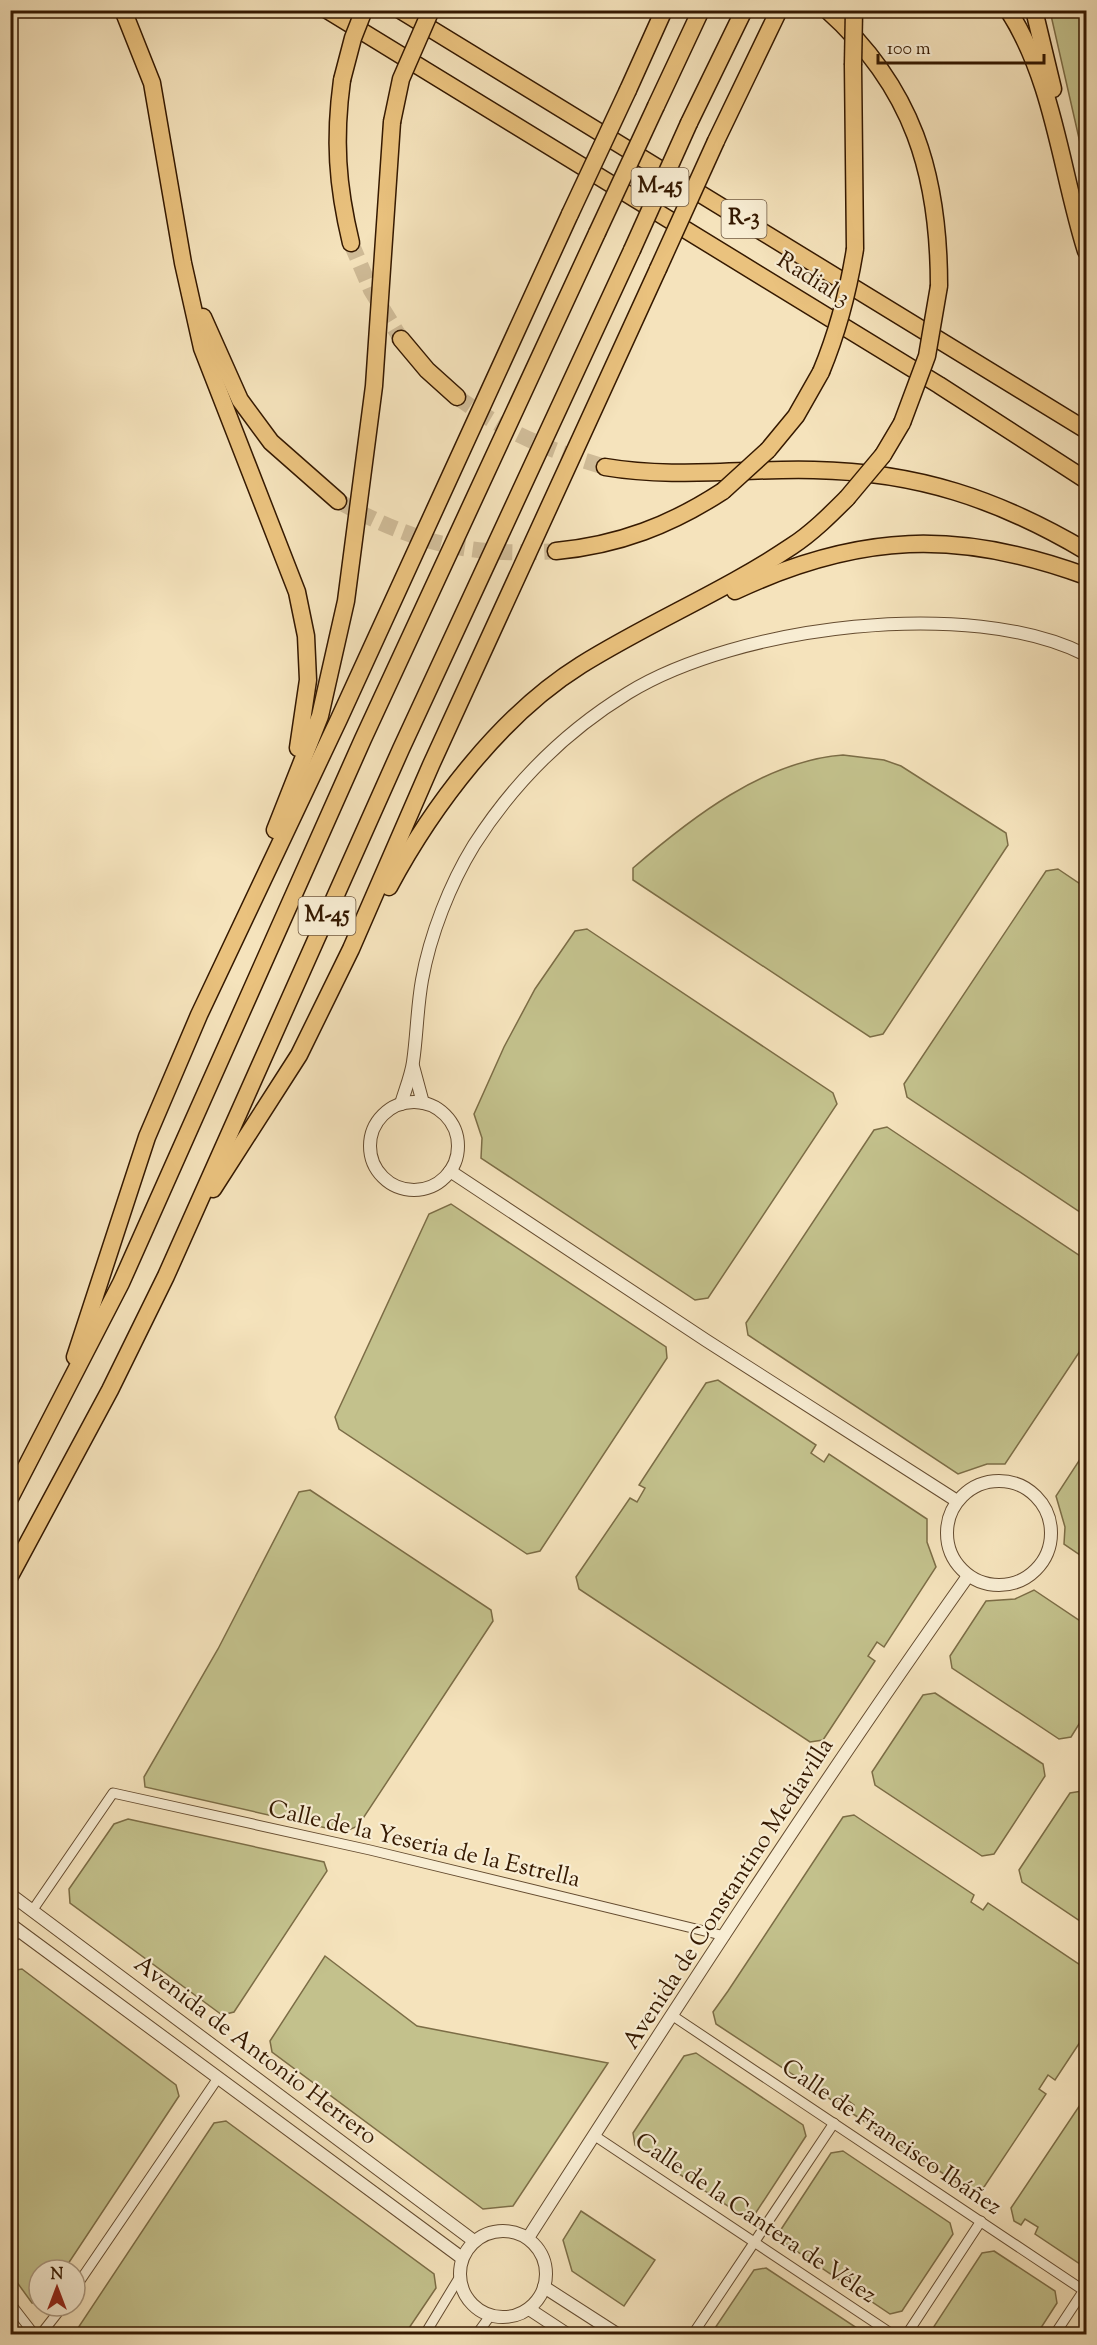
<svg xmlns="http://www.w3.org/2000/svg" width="1097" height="2345" font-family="'Sorts Mill Goudy',serif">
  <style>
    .green { fill: #c3c18c; stroke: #7c6d46; stroke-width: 1.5 }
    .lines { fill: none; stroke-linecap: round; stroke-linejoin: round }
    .motorway-tunnel { stroke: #cfbb97; stroke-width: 16; stroke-dasharray: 16 8; stroke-linecap: butt }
    .minor-casing { stroke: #654c30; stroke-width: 11 }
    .tertiary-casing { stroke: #654c30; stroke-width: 14 }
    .motorway-casing { stroke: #351901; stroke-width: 19 }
    .minor { stroke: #f8edd3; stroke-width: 9 }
    .tertiary { stroke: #f8edd3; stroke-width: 12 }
    .motorway { stroke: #eac27e; stroke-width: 16 }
    .motorway-bridge-casing { stroke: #351901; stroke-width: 19; stroke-linecap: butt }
    .motorway-bridge { stroke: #eac27e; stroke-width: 16 }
    .labels { text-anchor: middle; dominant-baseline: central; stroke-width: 4.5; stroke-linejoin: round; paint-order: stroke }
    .shield { fill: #f8edd3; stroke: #705940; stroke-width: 1.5 }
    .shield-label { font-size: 22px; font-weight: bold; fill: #351901 }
    .street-label { font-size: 24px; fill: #351901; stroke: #f8edd3 }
  </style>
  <rect width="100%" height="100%" fill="#f5e3bc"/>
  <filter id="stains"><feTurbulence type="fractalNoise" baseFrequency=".00333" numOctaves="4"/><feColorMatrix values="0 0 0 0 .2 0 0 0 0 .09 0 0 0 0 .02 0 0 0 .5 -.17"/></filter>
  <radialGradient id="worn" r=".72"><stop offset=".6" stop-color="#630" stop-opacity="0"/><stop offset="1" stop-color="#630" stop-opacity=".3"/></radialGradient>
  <!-- green -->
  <g class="green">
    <path d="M 1050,11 L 1086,11 L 1086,169 Z"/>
    <path d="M 843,755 L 884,760 L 901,766 L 1006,833 L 1008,845 L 883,1034 L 870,1037 L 633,880 L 633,868 C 691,818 764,761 843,755 Z"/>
    <path d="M 1058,869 L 1086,888 L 1086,1216 L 907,1097 L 904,1084 L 1046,871 Z"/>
    <path d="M 587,929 L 833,1093 L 837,1104 L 708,1298 L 695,1300 L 481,1158 L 482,1138 L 474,1114 L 504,1047 L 535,989 L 575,931 Z"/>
    <path d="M 887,1127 L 1086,1260 L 1086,1342 L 1005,1464 L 987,1464 L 958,1474 L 748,1335 L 746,1323 L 874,1130 Z"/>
    <path d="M 451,1204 L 666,1347 L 667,1358 L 540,1551 L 527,1554 L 339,1429 L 335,1417 L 429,1214 Z"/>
    <path d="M 718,1380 L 816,1445 L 811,1453 L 824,1462 L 829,1454 L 927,1519 L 927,1542 L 936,1567 L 884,1647 L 877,1642 L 868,1656 L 875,1661 L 823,1740 L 810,1742 L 579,1589 L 576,1577 L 630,1498 L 637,1502 L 645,1488 L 639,1485 L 706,1383 Z"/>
    <path d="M 1086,1450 L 1086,1559 L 1064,1544 L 1065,1527 L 1056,1496 Z"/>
    <path d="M 310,1490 L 491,1610 L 493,1621 L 358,1826 L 344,1832 L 145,1787 L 144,1777 L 218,1649 L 299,1492 Z"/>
    <path d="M 1034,1590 L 1086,1625 L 1086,1713 L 1071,1737 L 1059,1739 L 952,1668 L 950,1656 L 986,1601 L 1015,1599 Z"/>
    <path d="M 935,1693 L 1043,1764 L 1045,1776 L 994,1854 L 982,1856 L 875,1785 L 872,1772 L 923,1695 Z"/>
    <path d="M 1082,1791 L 1086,1794 L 1086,1925 L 1022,1882 L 1019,1870 L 1070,1793 Z"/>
    <path d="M 854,1815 L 974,1895 L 971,1902 L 983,1910 L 988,1903 L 1086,1969 L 1086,2033 L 1055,2080 L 1048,2075 L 1039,2089 L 1046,2094 L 982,2190 L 971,2192 L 850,2112 L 854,2105 L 842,2096 L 836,2103 L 716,2024 L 713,2012 L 728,1991 L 843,1817 Z"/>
    <path d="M 128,1819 L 324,1862 L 327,1871 L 234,2012 L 222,2015 L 70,1903 L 69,1889 L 114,1824 Z"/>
    <path d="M 325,1956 L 417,2026 L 608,2063 L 513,2206 L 483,2209 L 272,2052 L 270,2041 Z"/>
    <path d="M 22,1969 L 176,2085 L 179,2096 L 64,2270 L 39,2270 L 39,2303 L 32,2303 L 11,2274 L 10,1971 Z"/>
    <path d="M 696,2053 L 803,2125 L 806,2136 L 755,2214 L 743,2216 L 635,2145 L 633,2133 L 684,2056 Z"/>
    <path d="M 1086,2096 L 1086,2268 L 1035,2234 L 1038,2227 L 1025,2219 L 1021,2225 L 1014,2221 L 1011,2208 Z"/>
    <path d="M 226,2121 L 434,2274 L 436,2288 L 405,2334 L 74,2334 L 214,2123 Z"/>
    <path d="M 843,2151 L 950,2223 L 953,2234 L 902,2311 L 890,2314 L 783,2242 L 780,2231 L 831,2153 Z"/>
    <path d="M 581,2211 L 655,2260 L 624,2306 L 572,2271 L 563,2240 Z"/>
    <path d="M 994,2251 L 1055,2291 L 1057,2303 L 1037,2334 L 932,2334 L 931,2331 L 982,2253 Z"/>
    <path d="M 766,2268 L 866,2334 L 711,2334 L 754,2270 Z"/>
  </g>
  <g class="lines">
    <!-- motorway-tunnel -->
    <g class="motorway-tunnel">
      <path d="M 351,243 L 371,290 L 401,339"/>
      <path d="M 457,397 C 507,433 546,449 605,467"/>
      <path d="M 338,501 C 414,543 469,557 556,551"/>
    </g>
    <!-- minor casing -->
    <g class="minor-casing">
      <g id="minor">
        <path d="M 32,1911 L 113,1793 L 370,1850 L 725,1936"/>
        <path d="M 10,1942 L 19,1930"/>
        <path d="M 673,2016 L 1086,2292"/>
        <path d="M 595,2136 L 892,2334"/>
        <path d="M 75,2288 L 218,2078"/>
        <path d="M 10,2303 L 34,2334"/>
        <path d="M 41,2334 L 63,2306"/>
        <path d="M 425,2334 L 459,2278"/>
        <path d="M 477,2334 L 490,2316"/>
        <path d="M 693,2334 L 834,2123"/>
        <path d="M 907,2334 L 981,2221"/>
        <path d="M 1055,2334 L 1084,2290"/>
      </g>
    </g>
    <!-- tertiary casing -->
    <g class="tertiary-casing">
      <g id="tertiary">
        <path d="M 413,1066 L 423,1103"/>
        <circle cx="414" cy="1146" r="44"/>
        <path d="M 401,1104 C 405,1090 411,1076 413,1062 C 417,1035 417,1008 422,980 C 430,935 450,884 474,845 C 513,784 566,731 628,693 C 737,626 970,596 1086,655"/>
        <path d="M 450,1171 L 707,1341 L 957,1501"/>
        <circle cx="999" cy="1533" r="52"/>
        <path d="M 10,1894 L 474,2241"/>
        <path d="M 10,1924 L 462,2258"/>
        <circle cx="503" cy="2274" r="43"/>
        <path d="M 528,2238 C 671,2015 815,1792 968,1576"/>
        <path d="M 544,2287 L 617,2334"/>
        <path d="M 529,2309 L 567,2334"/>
      </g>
    </g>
    <!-- motorway casing -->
    <g class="motorway-casing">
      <g id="motorway">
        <path d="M 123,10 L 152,83 L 183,263 L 202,348 L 297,592 L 306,636 L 308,680 L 298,748"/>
        <path d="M 327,10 L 939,385 L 1086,480"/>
        <path d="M 400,10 L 1086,430"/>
        <path d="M 827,10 C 913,87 939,174 939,286"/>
        <path d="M 1008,10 C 1054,81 1061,172 1086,251"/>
        <path d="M 1034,10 L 1053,89"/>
        <path d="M 853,65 L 855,249"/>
        <path d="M 342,80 C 334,139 337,185 351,243"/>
        <path d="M 628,90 L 664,10"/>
        <path d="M 656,106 L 701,10"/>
        <path d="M 689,123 L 744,10"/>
        <path d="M 716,141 L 779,10"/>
        <path d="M 203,317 L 240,400 L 271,442 L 338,501"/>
        <path d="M 401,339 L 427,370 L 457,397"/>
        <path d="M 768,450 L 796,416 L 821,372"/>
        <path d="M 883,455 L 902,423"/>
        <path d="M 605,467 C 675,479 744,468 814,470 C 917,472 998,499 1086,551"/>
        <path d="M 556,551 C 619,545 671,525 723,491"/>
        <path d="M 735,591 C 859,533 958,529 1086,576"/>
        <path d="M 275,830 L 320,716 L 346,601 L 374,386 L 392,122"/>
        <path d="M 389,887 C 433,805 501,715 581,665 C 650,622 725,591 792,546 C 812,533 830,515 847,498"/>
        <path d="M 213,1189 L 299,1055 L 351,949 L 431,765 L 658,269"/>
        <path d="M 75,1357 L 147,1137 L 199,1015 L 339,719 L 570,214"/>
        <path d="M 10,1498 L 121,1283 L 363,739 L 597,233"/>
        <path d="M 10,1576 L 110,1390 L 166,1276 L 401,749 L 632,250"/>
      </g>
    </g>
    <!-- minor -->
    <use href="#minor" class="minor"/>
    <!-- tertiary -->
    <use href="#tertiary" class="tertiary"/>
    <!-- motorway -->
    <use href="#motorway" class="motorway"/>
    <!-- motorway-bridge casing -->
    <g class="motorway-bridge-casing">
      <g id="motorway-bridge">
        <path d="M 853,65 L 854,10"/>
        <path d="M 342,80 L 353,38 L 364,10"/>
        <path d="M 392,122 L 401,79 L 431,10"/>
        <path d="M 570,214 L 628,90"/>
        <path d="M 597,233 L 656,106"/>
        <path d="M 632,250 L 689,123"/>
        <path d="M 658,269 L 716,141"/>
        <path d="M 821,372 C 838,331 848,293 855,249"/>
        <path d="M 902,423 L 927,356 L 939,286"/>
        <path d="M 723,491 L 768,450"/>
        <path d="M 847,498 L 883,455"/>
      </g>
    </g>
    <!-- motorway-bridge -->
    <use href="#motorway-bridge" class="motorway-bridge"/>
  </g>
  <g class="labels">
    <!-- shield labels -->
    <g class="shield">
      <rect x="631.5" y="168" width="57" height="38" rx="4.5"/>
      <rect x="721.5" y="200" width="45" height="38" rx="4.5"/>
      <rect x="298.5" y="897" width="57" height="38" rx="4.5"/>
    </g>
    <g class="shield-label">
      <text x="660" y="187">M-45</text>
      <text x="744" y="219">R-3</text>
      <text x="327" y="916">M-45</text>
    </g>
    <!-- street labels -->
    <g class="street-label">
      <text transform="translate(813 280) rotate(32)">Radial 3</text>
      <text transform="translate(424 1845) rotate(13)">Calle de la Yeseria de la Estrella</text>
      <text transform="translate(729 1894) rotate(-57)">Avenida de Constantino Mediavilla</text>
      <text transform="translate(255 2051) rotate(37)">Avenida de Antonio Herrero</text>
      <text transform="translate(891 2138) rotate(34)">Calle de Francisco Ibáñez</text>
      <text transform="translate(755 2219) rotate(34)">Calle de la Cantera de Vélez</text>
    </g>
  </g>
  <!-- margin -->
  <rect width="1097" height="2345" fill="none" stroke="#f5e3bc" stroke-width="36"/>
  <rect x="12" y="12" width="1073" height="2321" fill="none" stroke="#351901" stroke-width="3"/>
  <rect x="18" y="18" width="1061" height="2309" fill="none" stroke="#351901" stroke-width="1.5"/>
  <!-- north arrow -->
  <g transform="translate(57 2288)"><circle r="28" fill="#f8edd3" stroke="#aa987f" stroke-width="1.5"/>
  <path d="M0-4.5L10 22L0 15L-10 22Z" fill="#8f2418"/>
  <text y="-9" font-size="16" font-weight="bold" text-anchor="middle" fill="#351901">N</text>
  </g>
  <!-- scale -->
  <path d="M878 54v9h166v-9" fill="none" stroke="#351901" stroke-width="3"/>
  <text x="887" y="54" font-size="18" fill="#351901" stroke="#f8edd3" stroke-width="4.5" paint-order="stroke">100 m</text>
  <rect width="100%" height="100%" filter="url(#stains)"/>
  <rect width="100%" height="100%" fill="url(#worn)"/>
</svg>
